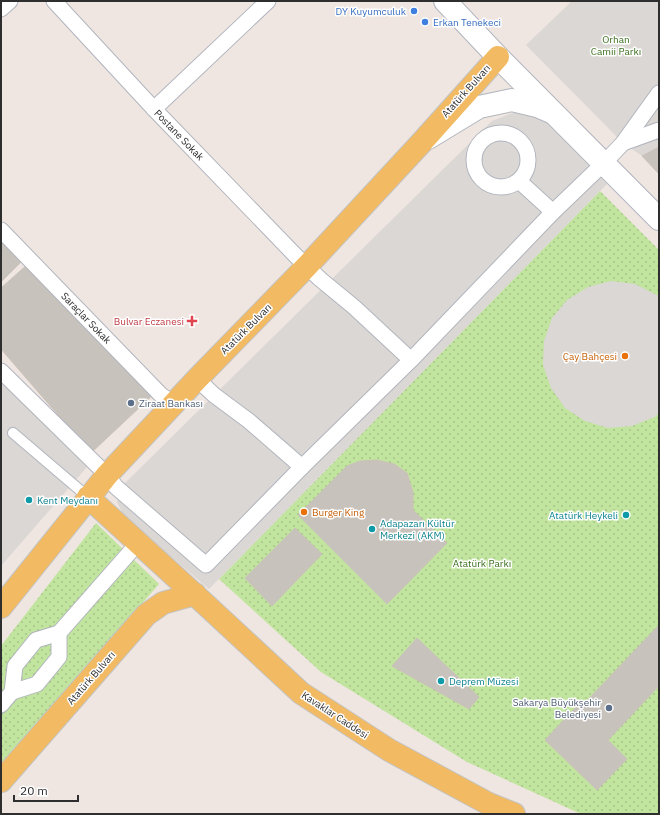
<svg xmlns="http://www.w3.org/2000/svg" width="660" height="815" font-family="'IBM Plex Sans',sans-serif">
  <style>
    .grass { fill: url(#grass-dots) }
    .plaza { fill: #dbd7d4 }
    .building { fill: #c8c2bc; stroke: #cbc2ba }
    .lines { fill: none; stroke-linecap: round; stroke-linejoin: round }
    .service-casing { stroke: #b1b5be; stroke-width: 12 }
    .pedestrian-casing { stroke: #b1b5be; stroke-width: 17 }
    .secondary-casing { stroke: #b1b5be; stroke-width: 24 }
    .primary-casing { stroke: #c4c4c4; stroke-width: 24 }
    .service { stroke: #fff; stroke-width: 10 }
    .pedestrian { stroke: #fff; stroke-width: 15 }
    .secondary { stroke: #fff; stroke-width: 22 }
    .primary { stroke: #f1ba63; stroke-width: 22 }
    .shop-dot { fill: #3f7fe0; stroke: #fff; stroke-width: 1.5 }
    .health-dot { fill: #e0444e; stroke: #fff; stroke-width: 1.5 }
    .food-dot { fill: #e8710a; stroke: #fff; stroke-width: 1.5 }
    .service-dot { fill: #5c6f8a; stroke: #fff; stroke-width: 1.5 }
    .culture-dot { fill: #0f9aa8; stroke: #fff; stroke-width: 1.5 }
    .labels { text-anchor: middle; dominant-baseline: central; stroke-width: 3; stroke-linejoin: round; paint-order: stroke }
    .shop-label { font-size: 10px; fill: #366cbe; stroke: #fff; text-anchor: end }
    .park-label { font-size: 10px; fill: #396d1b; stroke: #fff }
    .street-label { font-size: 10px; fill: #2e2e2e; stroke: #fff }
    .health-label { font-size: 10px; fill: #be3a42; stroke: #fff; text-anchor: end }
    .food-label { font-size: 10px; fill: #c56008; stroke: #fff; text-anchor: end }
    .service-label { font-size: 10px; fill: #4e5e75; stroke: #fff; text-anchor: start }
    .culture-label { font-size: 10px; fill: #0d838f; stroke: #fff; text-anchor: start }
  </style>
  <defs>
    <pattern id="grass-dots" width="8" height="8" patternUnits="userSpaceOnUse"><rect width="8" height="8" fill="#c1e49e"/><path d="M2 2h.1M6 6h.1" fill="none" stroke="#a6c488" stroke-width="1.8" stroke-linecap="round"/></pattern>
  </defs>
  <rect width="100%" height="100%" fill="#efe6e1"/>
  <!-- grass -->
  <g class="grass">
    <path d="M 600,191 L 659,250 L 659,814 L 581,814 L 467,762 L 321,672 L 219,579 Z"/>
    <path d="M 96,523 L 159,584 L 1,766 L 1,646 Z"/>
  </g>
  <!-- plaza -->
  <g class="plaza">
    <path d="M 572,1 L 659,1 L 659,147 L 642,156 L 623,143 L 526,45 Z"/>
    <path d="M 518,111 L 543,118 L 607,184 L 209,589 L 125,518 L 117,502 L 121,487 L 492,121 Z"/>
    <path d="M 611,281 L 635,284 L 659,296 L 659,413 L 655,417 L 632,426 L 608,428 L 585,421 L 565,408 L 551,388 L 543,365 L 544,341 L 552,318 L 567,300 L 588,287 Z"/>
    <path d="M 1,382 L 87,467 L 1,566 Z"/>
  </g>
  <!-- building -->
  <g class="building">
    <path d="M 659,147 L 659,174 L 642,156 Z"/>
    <path d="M 1,237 L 24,259 L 1,282 Z"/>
    <path d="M 28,264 L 157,391 L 91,453 L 1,349 L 1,288 Z"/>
    <path d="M 377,460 L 394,464 L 407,473 L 413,492 L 413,510 L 447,543 L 387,604 L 298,515 L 347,466 L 360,461 Z"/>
    <path d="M 295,528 L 322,554 L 272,606 L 245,578 Z"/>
    <path d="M 659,625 L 659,686 L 608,740 L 627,759 L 597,790 L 545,740 L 576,707 L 579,709 Z"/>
    <path d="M 417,638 L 479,697 L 469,709 L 392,666 Z"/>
  </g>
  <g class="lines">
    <!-- service casing -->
    <g class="service-casing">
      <path id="service" d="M 13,433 L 88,497"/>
    </g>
    <!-- pedestrian casing -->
    <g class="pedestrian-casing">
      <g id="pedestrian">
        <path d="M 54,1 L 154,109 L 295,255 L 320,279 L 354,307 L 411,360"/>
        <path d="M 1,9 L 10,1"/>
        <path d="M 154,109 L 268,1"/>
        <circle cx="501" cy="160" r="27"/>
        <path d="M 623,143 L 659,130"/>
        <path d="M 519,181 L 553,212"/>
        <path d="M 1,230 L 161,395 L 173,403"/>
        <path d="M 1,371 L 107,475 L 116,487 L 206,565 L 302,467 L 411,360 L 553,212 L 604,163 L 623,143 L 659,93"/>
        <path d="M 197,379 L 214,395 L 249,421 L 302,467"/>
        <path d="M 12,692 L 37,684 L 59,657 L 59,633"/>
        <path d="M 1,705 L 12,692 L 15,666 L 36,640 L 59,633 L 138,543"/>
      </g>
    </g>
    <!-- secondary casing -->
    <g class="secondary-casing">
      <g id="secondary">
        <path d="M 445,1 L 498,57 L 659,219"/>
        <path d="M 428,138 L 479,107 L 512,100 L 537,106 L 551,112"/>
      </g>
    </g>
    <!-- primary casing -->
    <g class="primary-casing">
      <g id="primary">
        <path d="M 88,497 L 204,603 L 301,693 L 389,750 L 489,804 L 514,814"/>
        <path d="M 1,607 L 107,475 L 197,379 L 307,266 L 422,142 L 498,57"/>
        <path d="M 1,781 L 146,615 L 163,603 L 195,594"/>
      </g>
    </g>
    <!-- service -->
    <use href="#service" class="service"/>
    <!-- pedestrian -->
    <use href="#pedestrian" class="pedestrian"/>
    <!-- secondary -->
    <use href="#secondary" class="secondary"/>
    <!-- primary -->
    <use href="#primary" class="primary"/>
  </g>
  <!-- markers -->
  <g class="shop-dot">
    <circle cx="414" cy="11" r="4"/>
    <circle cx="425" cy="22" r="4"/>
  </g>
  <path class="health-dot" d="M190 315h4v4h4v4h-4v4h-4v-4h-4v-4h4z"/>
  <g class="food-dot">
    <circle cx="625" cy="356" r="4"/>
    <circle cx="304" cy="512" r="4"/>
  </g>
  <g class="service-dot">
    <circle cx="131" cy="403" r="4"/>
    <circle cx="609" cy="708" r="4"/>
  </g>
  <g class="culture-dot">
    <circle cx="29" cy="500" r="4"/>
    <circle cx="626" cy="515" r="4"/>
    <circle cx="372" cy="529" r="4"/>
    <circle cx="441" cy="681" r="4"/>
  </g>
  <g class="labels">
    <!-- shop labels -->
    <g class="shop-label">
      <text x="406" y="11">DY Kuyumculuk</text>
      <text x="433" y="22" text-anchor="start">Erkan Tenekeci</text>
    </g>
    <!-- park labels -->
    <g class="park-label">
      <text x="616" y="39">Orhan<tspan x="616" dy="12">Camii Parkı</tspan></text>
      <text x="482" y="563">Atatürk Parkı</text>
    </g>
    <!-- street labels -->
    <g class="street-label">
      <text transform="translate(466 91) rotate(-48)">Atatürk Bulvarı</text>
      <text transform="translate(179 135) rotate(46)">Postane Sokak</text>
      <text transform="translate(86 318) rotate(46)">Saraçlar Sokak</text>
      <text transform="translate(246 329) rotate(-45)">Atatürk Bulvarı</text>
      <text transform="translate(91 678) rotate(-49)">Atatürk Bulvarı</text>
      <text transform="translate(335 715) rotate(33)">Kavaklar Caddesi</text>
    </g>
    <!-- health labels -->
    <g class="health-label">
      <text x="184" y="321">Bulvar Eczanesi</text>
    </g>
    <!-- food labels -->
    <g class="food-label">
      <text x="617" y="356">Çay Bahçesi</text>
      <text x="312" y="512" text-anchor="start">Burger King</text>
    </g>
    <!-- service labels -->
    <g class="service-label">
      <text x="139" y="403">Ziraat Bankası</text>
      <text x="601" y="702" text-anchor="end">Sakarya Büyükşehir<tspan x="601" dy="12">Belediyesi</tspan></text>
    </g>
    <!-- culture labels -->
    <g class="culture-label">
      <text x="37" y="500">Kent Meydanı</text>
      <text x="618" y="515" text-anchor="end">Atatürk Heykeli</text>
      <text x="380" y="523">Adapazarı Kültür<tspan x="380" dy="12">Merkezi (AKM)</tspan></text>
      <text x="449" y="681">Deprem Müzesi</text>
    </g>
  </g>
  <!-- border -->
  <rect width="660" height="815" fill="none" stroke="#2e2e2e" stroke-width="4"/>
  <!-- scale -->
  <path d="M14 795v6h64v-6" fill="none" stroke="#2e2e2e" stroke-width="2"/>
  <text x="20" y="795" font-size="12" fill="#2e2e2e" stroke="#ffffff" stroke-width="3" paint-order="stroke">20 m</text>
</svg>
